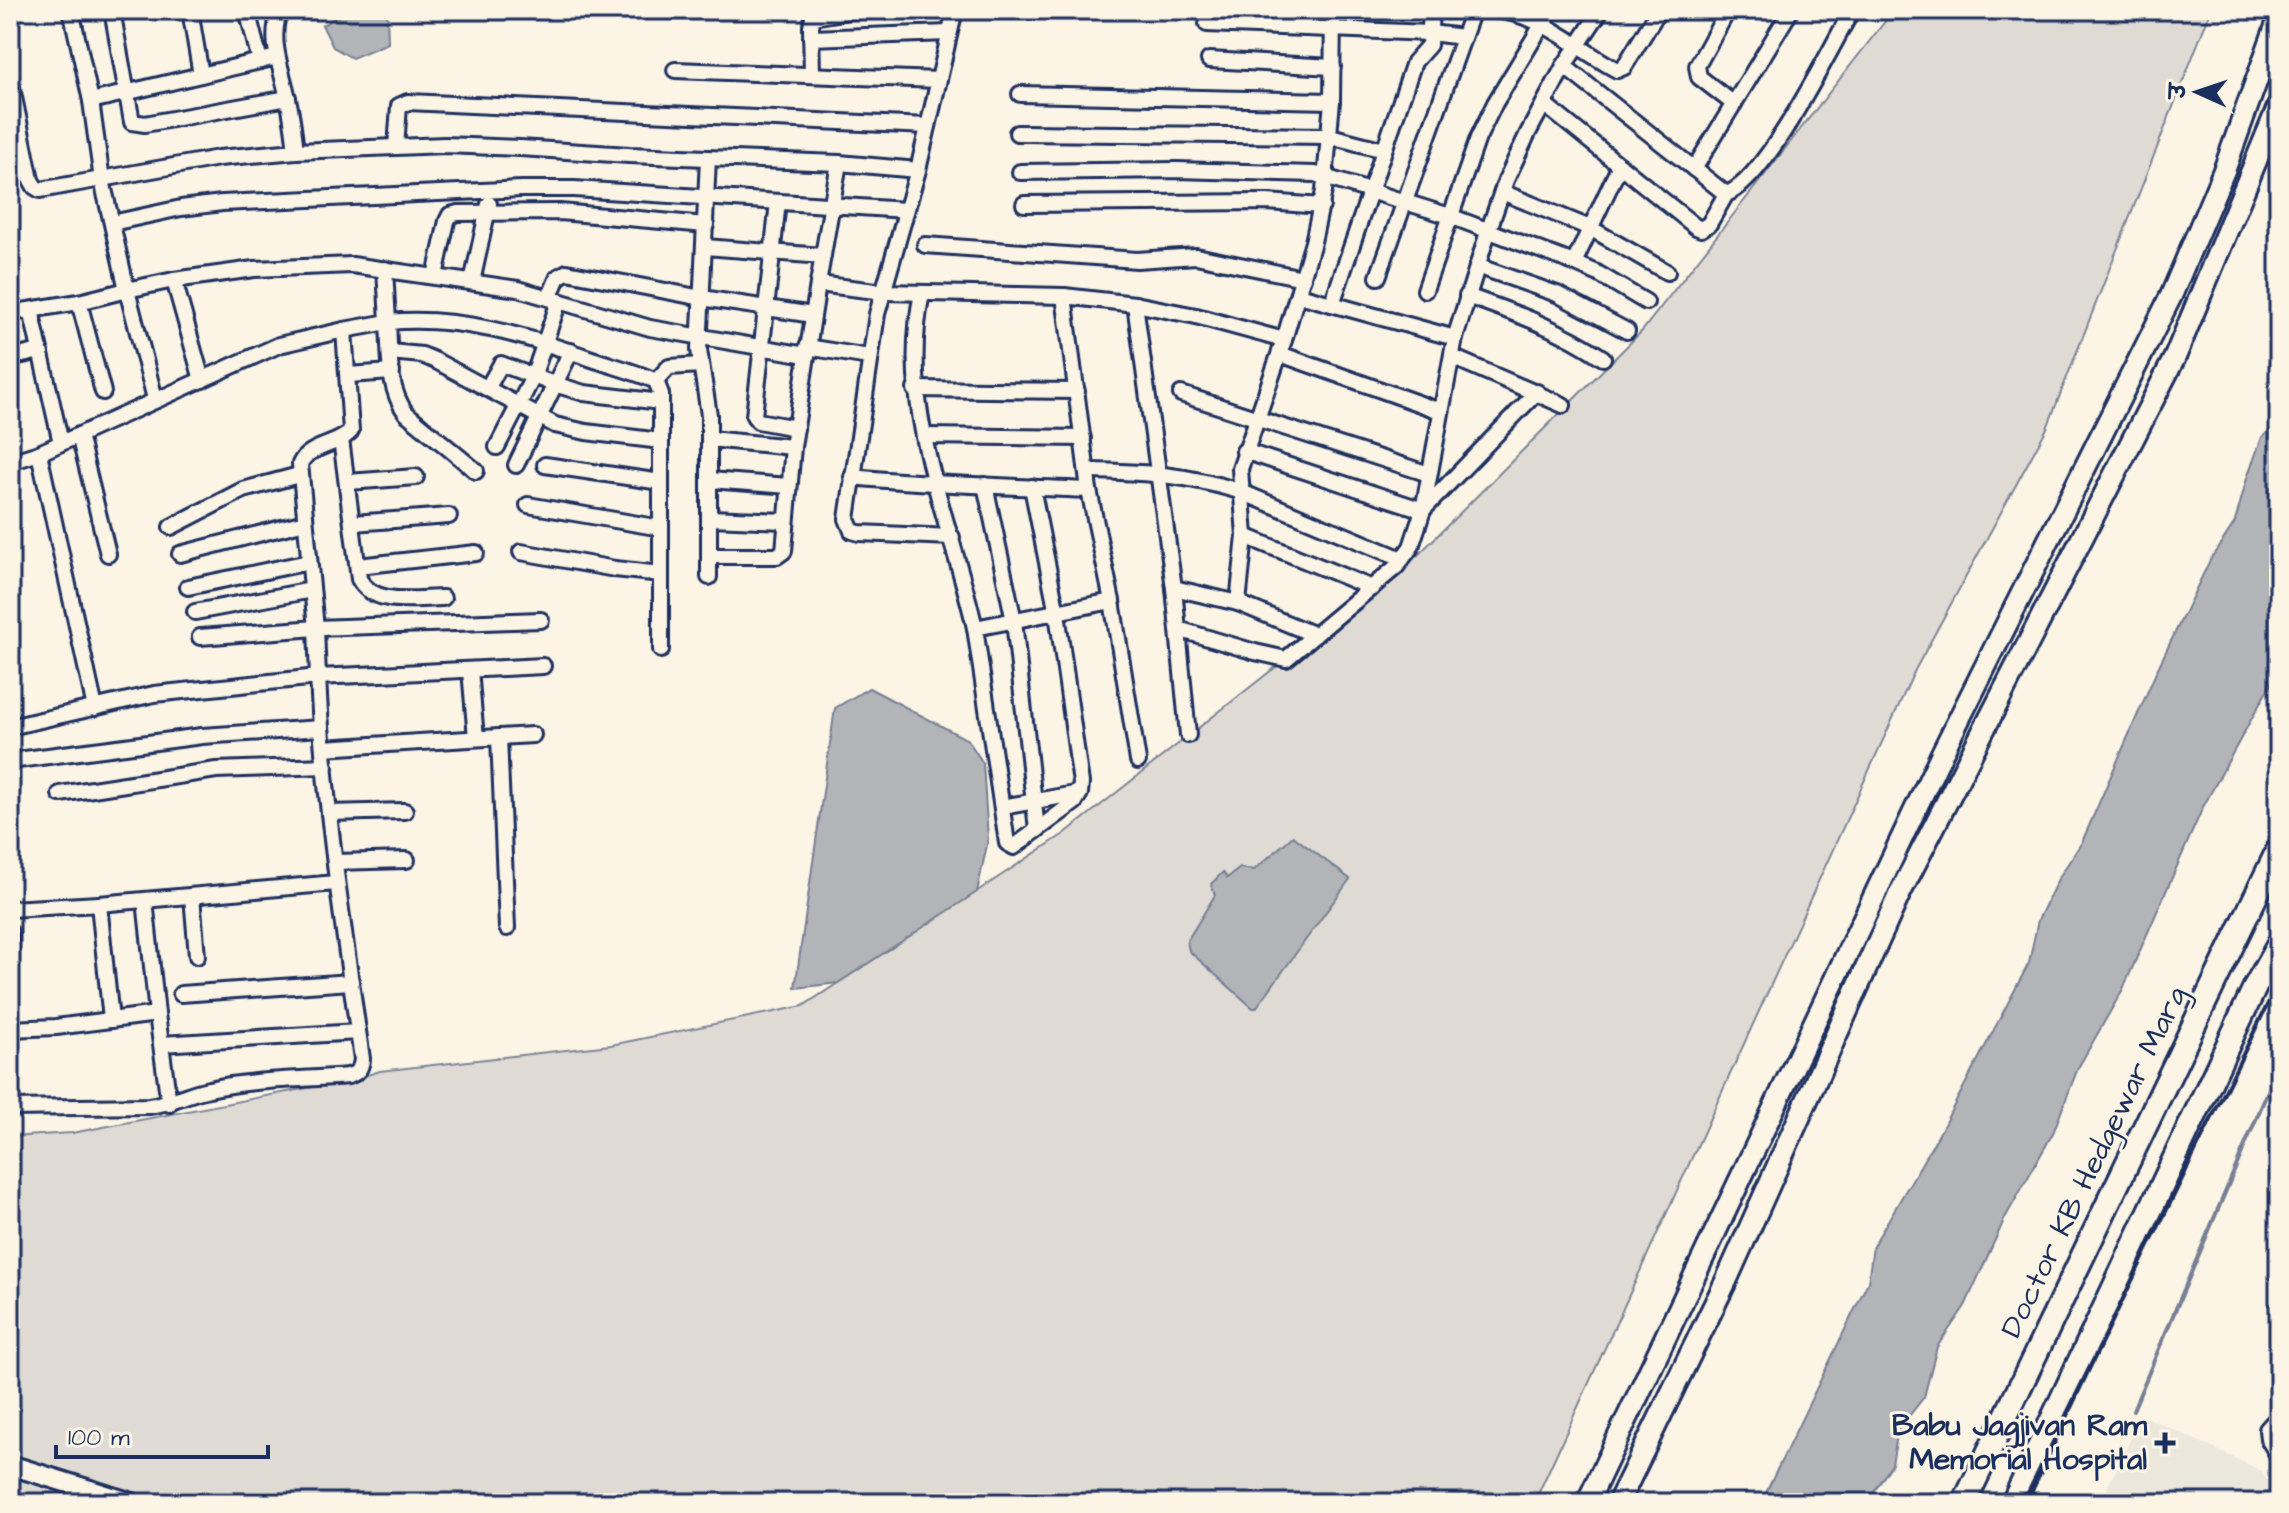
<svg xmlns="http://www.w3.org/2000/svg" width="2289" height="1513" font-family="'Architects Daughter','Playpen Sans Deva',sans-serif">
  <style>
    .built { fill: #ece7dc }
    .green { fill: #dfdbd4; stroke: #7d8599; stroke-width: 2 }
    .water { fill: #b2b4b8; stroke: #767f94; stroke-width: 2 }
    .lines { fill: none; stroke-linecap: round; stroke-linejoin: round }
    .stream { stroke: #767f94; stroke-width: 4 }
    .minor-casing { stroke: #1b2f5e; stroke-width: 20 }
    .tertiary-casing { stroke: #1b2f5e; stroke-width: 24 }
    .secondary-casing { stroke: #1b2f5e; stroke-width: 26 }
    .trunk-casing { stroke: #1b2f5e; stroke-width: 28 }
    .minor { stroke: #fcf5e5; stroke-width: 14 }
    .tertiary { stroke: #fcf5e5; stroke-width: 18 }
    .secondary { stroke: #fcf5e5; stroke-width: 20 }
    .trunk { stroke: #fcf5e5; stroke-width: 22 }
    .rail { stroke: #1b2f5e; stroke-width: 4 }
    .poi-dot { fill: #1b2f5e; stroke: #fcf5e5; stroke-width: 3 }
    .labels { text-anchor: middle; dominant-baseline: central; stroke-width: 6; stroke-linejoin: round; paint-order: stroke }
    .street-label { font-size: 30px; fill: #1b2f5e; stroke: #fcf5e5 }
    .poi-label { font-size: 30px; font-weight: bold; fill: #1b2f5e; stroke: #fcf5e5; text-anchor: end }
  </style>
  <rect width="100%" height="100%" fill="#fcf5e5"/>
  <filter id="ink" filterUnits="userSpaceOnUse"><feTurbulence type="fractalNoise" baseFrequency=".0125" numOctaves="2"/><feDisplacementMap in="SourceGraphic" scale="16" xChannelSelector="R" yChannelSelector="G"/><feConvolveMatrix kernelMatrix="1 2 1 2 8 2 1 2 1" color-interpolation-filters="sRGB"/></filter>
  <g filter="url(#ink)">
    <!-- built -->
    <path class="built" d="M 2142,1415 L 2262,1471 L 2279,1503 L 2100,1503 Z"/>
    <!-- green -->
    <path class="green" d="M 1894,10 L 2211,10 L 2047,428 L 1915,670 L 1534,1503 L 10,1503 L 10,1137 L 72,1133 L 355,1079 L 380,1071 L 611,1045 L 803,1006 L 1064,834 L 1419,554 L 1642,331 Z"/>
    <!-- water -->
    <g class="water">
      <path d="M 351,10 L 387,10 L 388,43 L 352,58 L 333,47 L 322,25 Z"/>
      <path d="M 2279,423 L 2279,669 L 2203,807 L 2123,989 L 2078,1068 L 2053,1133 L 2005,1218 L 1965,1306 L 1937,1347 L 1924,1397 L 1898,1430 L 1892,1464 L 1867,1503 L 1761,1503 L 1868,1282 L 1873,1246 L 1939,1134 L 2029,963 L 2038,920 L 2058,879 L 2082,842 L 2158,668 L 2210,560 L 2235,522 L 2247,478 L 2262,437 Z"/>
      <path d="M 869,688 L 968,740 L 983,763 L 988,840 L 977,892 L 838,983 L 795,988 L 835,708 Z"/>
      <path d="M 1293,836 L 1350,879 L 1256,1008 L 1253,1008 L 1189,951 L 1187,941 L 1215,895 L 1211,884 L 1223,872 L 1227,878 L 1240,868 L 1254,870 Z"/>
    </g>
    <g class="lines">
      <!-- stream -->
      <path class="stream" d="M 2133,1410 L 2279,1065"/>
      <!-- minor casing -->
      <g class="minor-casing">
        <g id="minor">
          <path d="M 112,10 L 132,122 L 145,124 L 288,98"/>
          <path d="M 190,10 L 201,75"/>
          <path d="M 247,10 L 260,61"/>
          <path d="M 1494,10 C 1542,14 1576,48 1617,70 L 1624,67 L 1659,10"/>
          <path d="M 1728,10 L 1697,66 L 1699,77 L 1734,104"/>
          <path d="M 1207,24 L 1430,33 L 1463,37"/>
          <path d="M 811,38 L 949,33"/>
          <path d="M 1209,60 L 1333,67"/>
          <path d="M 1564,66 L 1726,194 C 1764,183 1830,50 1851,12 L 1845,10"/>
          <path d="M 675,70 L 938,80"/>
          <path d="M 812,75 L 811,26 L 813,17 L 855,10"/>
          <path d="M 10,78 L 31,180 L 35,187 L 40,190 L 219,158 L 296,151 C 294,133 292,116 288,99 C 282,68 268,42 280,10"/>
          <path d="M 1020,94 L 1332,101"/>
          <path d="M 91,101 L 277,57"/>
          <path d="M 1544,104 L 1696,227 L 1701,229 L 1709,224 L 1726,194"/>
          <path d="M 1017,133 L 1330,136 L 1384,150"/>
          <path d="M 396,147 L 399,106 L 408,102 L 928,126"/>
          <path d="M 296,151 L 445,145 L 520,148 L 629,155 L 839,163 L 918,170"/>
          <path d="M 708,158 L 699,350 L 709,415 L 709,577"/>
          <path d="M 1694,169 L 1791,10"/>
          <path d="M 1020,172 L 1177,170 L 1315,174 L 1450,216 L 1574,263 L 1597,273 L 1646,302"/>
          <path d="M 1502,192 L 1590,228 L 1667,272"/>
          <path d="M 778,202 L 754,416 L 758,421 L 796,428"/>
          <path d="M 1024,204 L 1267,202 L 1322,206"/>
          <path d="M 112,223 L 181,208 L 222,203 L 522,189 L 574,189 L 906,210"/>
          <path d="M 925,245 L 1137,260 L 1196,256 L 1303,278"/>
          <path d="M 705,247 L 823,256"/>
          <path d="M 1574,263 L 1620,165"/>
          <path d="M 1477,266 L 1557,294 L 1627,331"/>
          <path d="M 435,276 L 447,221 L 450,215 L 458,213 L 560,212 L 706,225"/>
          <path d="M 1378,277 L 1473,10"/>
          <path d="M 174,280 L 202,380"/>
          <path d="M 472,282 L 489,204"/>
          <path d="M 818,284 L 839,163"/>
          <path d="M 1425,290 L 1478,138 L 1495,103 L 1551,10"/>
          <path d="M 922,293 C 897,411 950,516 975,628 L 1112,601 L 1089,490 L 1064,296"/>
          <path d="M 1299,295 L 1455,338"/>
          <path d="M 1467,296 C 1515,313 1561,329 1603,358"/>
          <path d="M 549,298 L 558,277 L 567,272 L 702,298 L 813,315"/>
          <path d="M 79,302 L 103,392"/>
          <path d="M 1135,304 L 1174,588 L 1188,735"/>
          <path d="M 1332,304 L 1414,62 L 1429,45 L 1431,10"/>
          <path d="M 31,310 L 61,443"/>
          <path d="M 10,313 L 79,302 L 127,290 L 102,180 L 91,101 L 71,10"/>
          <path d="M 807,347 L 869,357"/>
          <path d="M 390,352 L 422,355 L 436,361 L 555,425 L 586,432 L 661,441"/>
          <path d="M 1280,354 L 1440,411"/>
          <path d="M 1452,357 L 1563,405"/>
          <path d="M 10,358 L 40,351"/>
          <path d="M 348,375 L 392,372"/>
          <path d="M 656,381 L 669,367 L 701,365"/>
          <path d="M 488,387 L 501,364 L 554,384 L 584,393 L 661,402"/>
          <path d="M 915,389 L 1077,391"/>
          <path d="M 1181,394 L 1429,474"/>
          <path d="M 155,399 L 127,290 L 174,280 L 254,269 L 352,265 L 518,289 L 650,328 L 806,355"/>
          <path d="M 79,435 L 108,554"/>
          <path d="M 924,436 L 1083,438"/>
          <path d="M 341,439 L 359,579 C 374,607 415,598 443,598"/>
          <path d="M 709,439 L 793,447"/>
          <path d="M 497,447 L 533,377 L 559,301"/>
          <path d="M 1244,451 L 1423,510 L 1537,392"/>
          <path d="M 39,453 L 95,708"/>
          <path d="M 10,462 L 39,453 L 279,345 L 344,330"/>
          <path d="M 516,465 L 571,351"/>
          <path d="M 545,465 L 661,482"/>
          <path d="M 476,471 L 406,413 C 387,388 390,351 388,322 C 458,315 526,336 592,359 C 613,366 636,372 656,381 L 661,394 L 661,650"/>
          <path d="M 1087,471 C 1144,472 1183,474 1239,491 L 1402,559"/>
          <path d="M 852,477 C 931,485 1010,486 1089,490"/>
          <path d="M 709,480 L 789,486"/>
          <path d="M 348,482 L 416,477"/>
          <path d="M 985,485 L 1014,621 L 1037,830"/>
          <path d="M 528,505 L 661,528"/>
          <path d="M 710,518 L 786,521"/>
          <path d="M 353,523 L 449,516"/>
          <path d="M 171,527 L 243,490 L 299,475"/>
          <path d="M 1245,536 L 1372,588"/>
          <path d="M 952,537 L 859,533 L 852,531 L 847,519 L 877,314 L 918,170 L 955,10"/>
          <path d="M 521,552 L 615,569 L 661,574"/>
          <path d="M 180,554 L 305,522"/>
          <path d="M 710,556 L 777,556 L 784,551 L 793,447 L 818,284 L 884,292 L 1064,296 L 1135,304 L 1196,316 L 1284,340 L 1313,242 L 1324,191 L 1332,101 L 1333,10"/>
          <path d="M 358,566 L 476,553"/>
          <path d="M 188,587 L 309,562"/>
          <path d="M 1174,588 L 1238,603 L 1245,536 L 1240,469 L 1284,340"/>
          <path d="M 1112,601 L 1138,761"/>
          <path d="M 1238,603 L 1315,635"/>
          <path d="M 195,612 L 312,590"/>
          <path d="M 975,628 L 1007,843 L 1014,847 L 1075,802 L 1080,793 L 1081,783 L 1057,613 L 1032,487"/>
          <path d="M 1178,629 L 1255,652 L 1286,659 L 1396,567 L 1411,547 L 1423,510 L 1455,338 L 1488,232 L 1506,180 L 1528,133 L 1564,66 L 1601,10"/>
          <path d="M 200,637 L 316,628 L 541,620"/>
          <path d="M 470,670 L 476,738"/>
          <path d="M 10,727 L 154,694 L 318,677 L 316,628 L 300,464 C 308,445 338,446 351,431 L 344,330 L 388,322 L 385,269"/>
          <path d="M 499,737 L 507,928"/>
          <path d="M 323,748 L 533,735"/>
          <path d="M 10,761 L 202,736 L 321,728"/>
          <path d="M 60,794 L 216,770 L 325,766"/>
          <path d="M 1002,807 L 1080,793"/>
          <path d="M 329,813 L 405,811"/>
          <path d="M 335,862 L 407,860"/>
          <path d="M 192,896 L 197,956"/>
          <path d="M 145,900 L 157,1014 L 169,1104"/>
          <path d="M 99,904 L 111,1020"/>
          <path d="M 10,909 L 99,904 L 336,883"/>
          <path d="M 10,932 L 10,953"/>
          <path d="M 181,994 L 351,982"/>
          <path d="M 10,1029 L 56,1027 L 157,1014"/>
          <path d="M 161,1044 L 358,1032"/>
          <path d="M 10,1108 L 149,1106 C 171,1103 188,1093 209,1089 C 254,1079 303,1080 348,1076 C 358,1073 361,1069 362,1059 C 344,932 324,805 318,677 L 543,666"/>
        </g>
      </g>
      <!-- tertiary casing -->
      <g class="tertiary-casing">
        <g id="tertiary">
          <path d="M 2279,1419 L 2269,1430 L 2270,1438 L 2279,1453"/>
          <path d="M 10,1465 L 132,1503"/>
        </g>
      </g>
      <!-- secondary casing -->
      <g class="secondary-casing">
        <g id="secondary">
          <path d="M 1587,1503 L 1942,753 L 2171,296 L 2225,168 L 2279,18"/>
          <path d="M 1618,1503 L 1726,1281 L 1899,895 L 2175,357 L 2279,105"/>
        </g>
      </g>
      <!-- trunk casing -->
      <g class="trunk-casing">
        <g id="trunk">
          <path d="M 1964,1503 L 2279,848"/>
          <path d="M 2013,1503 L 2256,985 L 2279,944"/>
        </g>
      </g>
      <!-- minor -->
      <use href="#minor" class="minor"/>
      <!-- tertiary -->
      <use href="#tertiary" class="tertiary"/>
      <!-- secondary -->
      <use href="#secondary" class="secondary"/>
      <!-- trunk -->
      <use href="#trunk" class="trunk"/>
      <!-- rail -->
      <path class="rail" d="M 2023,1503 L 2279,981"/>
    </g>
  </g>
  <!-- markers -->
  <path class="poi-dot" d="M2161 1431h8v8h8v8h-8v8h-8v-8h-8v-8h8z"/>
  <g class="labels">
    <!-- street labels -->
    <g class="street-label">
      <text transform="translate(2094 1162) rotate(-64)">Doctor KB Hedgewar Marg</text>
    </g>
    <!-- poi labels -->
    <g class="poi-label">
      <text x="2147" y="1426">Babu Jagjivan Ram<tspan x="2147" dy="34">Memorial Hospital</tspan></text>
    </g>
  </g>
  <!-- margin -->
  <rect width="2289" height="1513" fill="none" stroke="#fcf5e5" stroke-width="40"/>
  <rect x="20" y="20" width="2249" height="1473" fill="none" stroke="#1b2f5e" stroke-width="3" filter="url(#ink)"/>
  <!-- north arrow -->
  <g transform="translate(2197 92) rotate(273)" stroke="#fcf5e5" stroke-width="6" paint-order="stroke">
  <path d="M0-6L14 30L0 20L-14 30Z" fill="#1b2f5e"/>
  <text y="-12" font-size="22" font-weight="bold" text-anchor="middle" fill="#1b2f5e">उ</text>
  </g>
  <!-- scale -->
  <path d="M56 1445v12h212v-12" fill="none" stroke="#1b2f5e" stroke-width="4"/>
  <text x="68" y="1445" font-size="24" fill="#1b2f5e" stroke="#fcf5e5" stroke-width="6" paint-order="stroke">100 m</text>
</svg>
